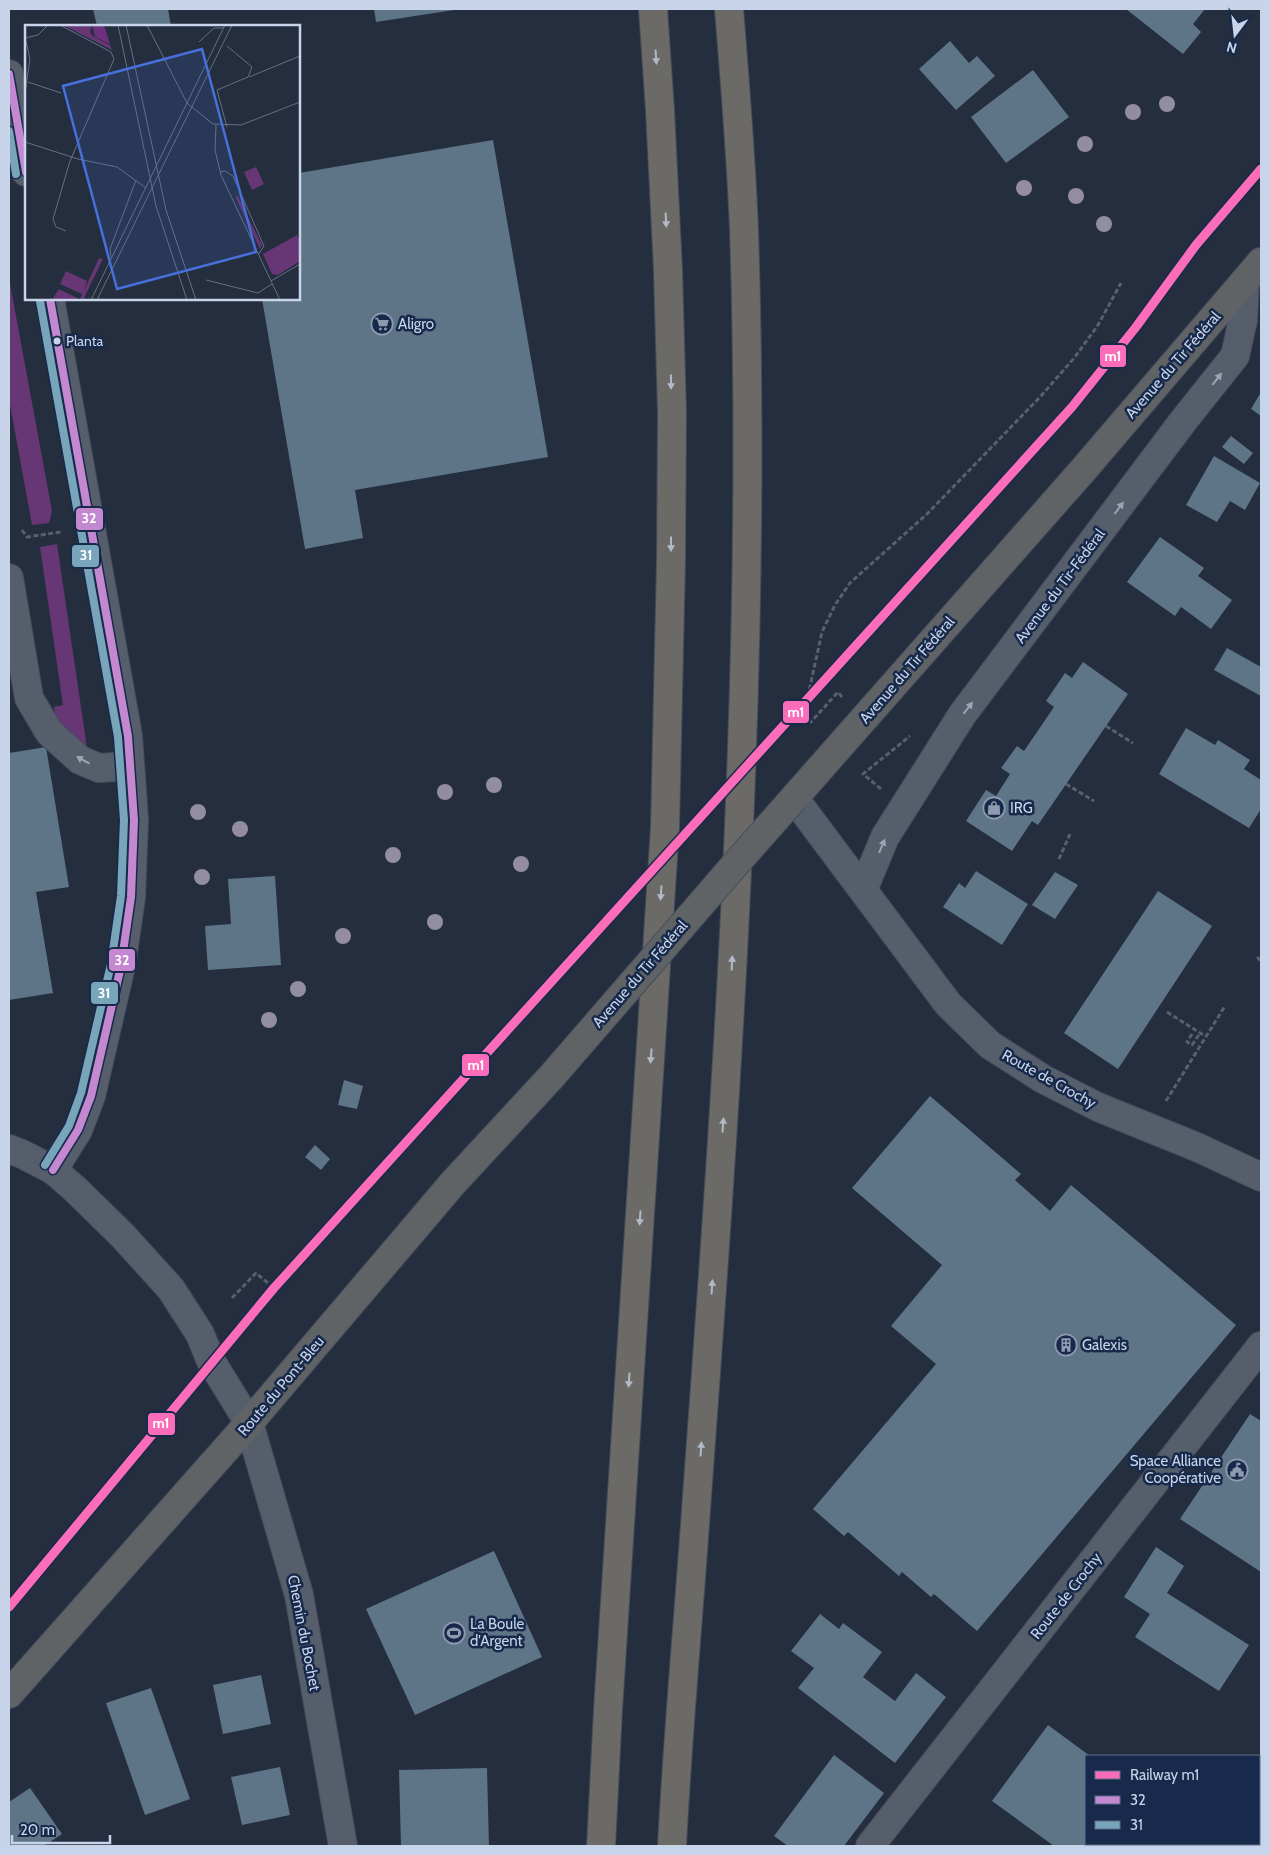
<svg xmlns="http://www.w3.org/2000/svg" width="1270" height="1855" font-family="Cabin,sans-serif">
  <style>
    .green { fill: #673775 }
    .building { fill: #5e7487 }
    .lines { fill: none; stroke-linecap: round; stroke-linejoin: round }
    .minor-casing { stroke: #444c5b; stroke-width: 30 }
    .major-casing { stroke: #444c5b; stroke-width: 30 }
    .highway-casing { stroke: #444c5b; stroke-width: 30 }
    .path { stroke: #595f6b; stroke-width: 3; stroke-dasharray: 5 2.5; stroke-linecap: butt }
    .minor { stroke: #565e6b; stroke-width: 28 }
    .major { stroke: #606366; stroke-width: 28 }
    .highway { stroke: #6b6a67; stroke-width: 28 }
    .major-bridge-casing { stroke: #444c5b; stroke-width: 30; stroke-linecap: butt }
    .major-bridge { stroke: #606366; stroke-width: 28 }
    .bus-1-casing { stroke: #182a4b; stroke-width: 11 }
    .bus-2-casing { stroke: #182a4b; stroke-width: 11 }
    .bus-1 { stroke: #c388cf; stroke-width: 8 }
    .bus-2 { stroke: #78a5b9; stroke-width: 8 }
    .rail-1-casing { stroke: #182a4b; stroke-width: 12 }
    .rail-1 { stroke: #fb6db9; stroke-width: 9 }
    .tree { fill: #938da1 }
    .oneway { fill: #b0bac8 }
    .oneway2 { fill: #9aa5b7 }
    .bus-dot { fill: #c7d4e9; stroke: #182a4b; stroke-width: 2 }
    .labels { text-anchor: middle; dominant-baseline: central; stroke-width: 5; stroke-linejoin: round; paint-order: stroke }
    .bus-label { font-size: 14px; fill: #c7d4e9; stroke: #182a4b; text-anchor: start }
    .poi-label { font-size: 15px; fill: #c7d4e9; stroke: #182a4b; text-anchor: start }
    .street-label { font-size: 15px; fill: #c7d4e9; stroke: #182a4b }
    .inset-road { fill: none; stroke: #657083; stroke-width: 1 }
    .view { fill: #4870dc; fill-opacity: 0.15; stroke: #4870dc; stroke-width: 2.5 }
    .inset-edge { fill: none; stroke: #c7d4e9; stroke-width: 2.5 }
    .line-badge { stroke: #182a4b; stroke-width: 2 }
    .badge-label { font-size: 14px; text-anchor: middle; font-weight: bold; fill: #fff }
  </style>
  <rect width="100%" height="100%" fill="#242e3f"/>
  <!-- green -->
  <g class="green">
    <path d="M 9,278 L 52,511 L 49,523 L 32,525 L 9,399 Z"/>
    <path d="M 57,544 L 87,748 L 84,751 L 56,722 L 54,707 L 63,705 L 40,547 Z"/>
    <path d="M 1261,1813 L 1261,1846 L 1239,1846 L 1240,1844 L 1259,1844 L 1259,1817 Z"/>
  </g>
  <!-- building -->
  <g class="building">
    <path d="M 93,9 L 168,9 L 171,26 L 97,26 Z"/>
    <path d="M 374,9 L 454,9 L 454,10 L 376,22 Z"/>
    <path d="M 1126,9 L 1205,9 L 1193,24 L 1201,32 L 1183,54 Z"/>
    <path d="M 950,41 L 969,63 L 977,56 L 995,76 L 956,110 L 919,69 Z"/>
    <path d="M 1033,70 L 1069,117 L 1006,163 L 971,117 Z"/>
    <path d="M 493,140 L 548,457 L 355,490 L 363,538 L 305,549 L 262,299 L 299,299 L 299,173 Z"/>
    <path d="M 1261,392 L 1261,416 L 1251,409 Z"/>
    <path d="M 1231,436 L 1253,453 L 1244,464 L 1222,447 Z"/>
    <path d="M 1214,456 L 1260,483 L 1245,510 L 1230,501 L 1217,522 L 1186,505 Z"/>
    <path d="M 1160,537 L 1204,568 L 1198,576 L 1232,600 L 1211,629 L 1181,607 L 1175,616 L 1127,582 Z"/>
    <path d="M 1227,648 L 1261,667 L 1261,696 L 1214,670 Z"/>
    <path d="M 1083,662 L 1128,694 L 1038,825 L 1032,821 L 1012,851 L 966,821 L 986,790 L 996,796 L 1010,774 L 1001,768 L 1017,746 L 1024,751 L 1054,707 L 1046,701 L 1065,673 L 1072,678 Z"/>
    <path d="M 1186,728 L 1215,745 L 1218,740 L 1250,760 L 1244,769 L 1261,780 L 1261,809 L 1249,828 L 1159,774 Z"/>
    <path d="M 46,747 L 69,887 L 36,892 L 53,993 L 9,1000 L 9,753 Z"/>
    <path d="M 976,871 L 1028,904 L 1002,945 L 943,907 L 959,883 L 965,888 Z"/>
    <path d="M 1055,872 L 1078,885 L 1055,919 L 1032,905 Z"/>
    <path d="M 275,876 L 281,965 L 208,970 L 205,926 L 231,924 L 228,879 Z"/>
    <path d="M 1158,891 L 1212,926 L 1118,1069 L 1064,1033 Z"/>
    <path d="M 344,1080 L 363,1086 L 357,1109 L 338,1105 Z"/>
    <path d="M 930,1096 L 1021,1174 L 1015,1180 L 1050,1211 L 1071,1185 L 1236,1325 L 977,1631 L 934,1594 L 931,1597 L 902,1572 L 899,1576 L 848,1532 L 844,1536 L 813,1509 L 936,1364 L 891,1326 L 942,1265 L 852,1188 Z"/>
    <path d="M 315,1145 L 330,1159 L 321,1170 L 305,1157 Z"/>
    <path d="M 1250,1414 L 1261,1421 L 1261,1572 L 1180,1519 Z"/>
    <path d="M 1156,1547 L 1184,1566 L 1167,1593 L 1249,1645 L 1219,1691 L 1135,1637 L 1150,1614 L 1124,1597 Z"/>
    <path d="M 494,1551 L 542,1657 L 415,1715 L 366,1609 Z"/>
    <path d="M 820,1614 L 839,1629 L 843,1623 L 882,1652 L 863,1677 L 895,1701 L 916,1673 L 946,1697 L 895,1763 L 798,1688 L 814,1668 L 791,1651 Z"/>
    <path d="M 261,1675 L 271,1724 L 223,1734 L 213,1685 Z"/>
    <path d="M 151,1688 L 190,1799 L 145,1815 L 106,1703 Z"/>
    <path d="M 1048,1725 L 1090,1756 L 1086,1756 L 1086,1844 L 1158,1844 L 1156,1846 L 1054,1846 L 992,1801 Z"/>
    <path d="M 834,1755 L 884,1793 L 844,1846 L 788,1846 L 774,1836 Z"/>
    <path d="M 280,1767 L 290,1815 L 242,1825 L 231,1777 Z"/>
    <path d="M 487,1768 L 489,1846 L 401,1846 L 399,1770 Z"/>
    <path d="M 30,1788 L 62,1834 L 44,1846 L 9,1846 L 9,1802 Z"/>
  </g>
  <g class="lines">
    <!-- minor casing -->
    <g class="minor-casing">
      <g id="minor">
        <path d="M 9,74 L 26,172"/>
        <path d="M 50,299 L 128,736 L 134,820 L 131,897 L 121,966 L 91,1096 L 78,1130 L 53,1170"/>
        <path d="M 9,578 L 29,698 L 49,732 L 80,760 L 99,768 L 129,766"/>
        <path d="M 794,798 L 948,1004 L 990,1045 L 1043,1079 L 1098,1107 L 1199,1148 L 1261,1177"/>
        <path d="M 863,890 L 885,837 L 962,715 L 1184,420 L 1235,356 L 1243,320 L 1245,281"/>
        <path d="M 9,1149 L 22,1154 L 53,1170 L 75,1189 L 123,1236 L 171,1289 L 200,1334 L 211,1361 L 249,1423 L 299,1595 L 343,1846"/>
        <path d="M 870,1846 L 1261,1346"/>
      </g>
    </g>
    <!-- major casing -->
    <g class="major-casing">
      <g id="major">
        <path d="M 794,798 L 1084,469 L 1261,262"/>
        <path d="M 9,1694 L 249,1423 L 453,1183 L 552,1076"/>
      </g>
    </g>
    <!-- highway casing -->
    <g class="highway-casing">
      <g id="highway">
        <path d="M 601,1846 L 608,1710 L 665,827 L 671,561 L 672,413 L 668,270 L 660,110 L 653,9"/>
        <path d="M 672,1846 C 678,1729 689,1613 697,1496 C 728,1075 758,653 744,230 C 741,156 735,82 729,9"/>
      </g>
    </g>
    <!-- path -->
    <g class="path">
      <path d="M 22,530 L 27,537 L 61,532"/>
      <path d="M 842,697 L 838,692 L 811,722 L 804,714 L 822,632 L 835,605 L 850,583 L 927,514 L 1041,396 L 1075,357 L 1098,325 L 1121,283"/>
      <path d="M 1106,726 L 1133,743"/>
      <path d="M 1066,784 L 1094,801"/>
      <path d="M 881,789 L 863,774 L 910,736"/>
      <path d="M 1059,859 L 1070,834"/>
      <path d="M 1257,957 L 1261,961"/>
      <path d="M 1167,1012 L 1205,1036"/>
      <path d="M 1192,1034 L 1187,1042 L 1192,1045 L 1200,1033"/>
      <path d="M 1166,1101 L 1225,1006"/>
      <path d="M 232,1298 L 256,1273 L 274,1288"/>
    </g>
    <!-- minor -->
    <use href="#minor" class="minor"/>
    <!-- major -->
    <use href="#major" class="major"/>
    <!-- highway -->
    <use href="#highway" class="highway"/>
    <!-- major-bridge casing -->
    <g class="major-bridge-casing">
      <path id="major-bridge" d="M 552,1076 L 733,867 L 794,798"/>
    </g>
    <!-- major-bridge -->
    <use href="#major-bridge" class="major-bridge"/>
    <!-- bus-1 casing -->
    <g class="bus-1-casing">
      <g id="bus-1">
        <path d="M 9,74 L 26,172"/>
        <path d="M 50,299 L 128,736 L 134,820 L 131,897 L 121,966 L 91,1096 L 78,1130 L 53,1170"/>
      </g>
    </g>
    <!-- bus-2 casing -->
    <g class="bus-2-casing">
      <g id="bus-2">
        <path d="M 9,131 L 16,174"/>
        <path d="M 40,301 L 118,737 L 124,820 L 121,896 L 111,964 L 81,1093 L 69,1126 L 45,1165"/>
      </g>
    </g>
    <!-- bus-1 -->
    <use href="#bus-1" class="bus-1"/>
    <!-- bus-2 -->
    <use href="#bus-2" class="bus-2"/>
    <!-- rail-1 casing -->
    <g class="rail-1-casing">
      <path id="rail-1" d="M 9,1607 L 274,1288 L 1072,407 L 1136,327 L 1196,245 L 1261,169"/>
    </g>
    <!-- rail-1 -->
    <use href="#rail-1" class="rail-1"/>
  </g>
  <!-- trees -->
  <g class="tree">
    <circle cx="1167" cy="104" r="8"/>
    <circle cx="1133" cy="112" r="8"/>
    <circle cx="1085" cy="144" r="8"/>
    <circle cx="1024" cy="188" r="8"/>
    <circle cx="1076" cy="196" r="8"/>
    <circle cx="1104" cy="224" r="8"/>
    <circle cx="494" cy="785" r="8"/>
    <circle cx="445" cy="792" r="8"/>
    <circle cx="198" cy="812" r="8"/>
    <circle cx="240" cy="829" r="8"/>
    <circle cx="393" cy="855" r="8"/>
    <circle cx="521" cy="864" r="8"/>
    <circle cx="202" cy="877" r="8"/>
    <circle cx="435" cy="922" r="8"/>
    <circle cx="343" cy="936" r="8"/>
    <circle cx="298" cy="989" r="8"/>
    <circle cx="269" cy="1020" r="8"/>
  </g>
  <!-- one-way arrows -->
  <defs><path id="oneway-solid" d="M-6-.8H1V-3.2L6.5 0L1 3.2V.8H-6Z" transform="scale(1.25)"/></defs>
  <g class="oneway">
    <use href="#oneway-solid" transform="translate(656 57) rotate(86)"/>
    <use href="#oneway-solid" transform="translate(666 220) rotate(87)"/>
    <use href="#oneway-solid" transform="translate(671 382) rotate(89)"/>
    <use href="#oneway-solid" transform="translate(671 544) rotate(90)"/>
    <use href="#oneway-solid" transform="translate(661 893) rotate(94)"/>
    <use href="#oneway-solid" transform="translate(732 963) rotate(-87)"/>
    <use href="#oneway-solid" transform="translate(651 1056) rotate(94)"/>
    <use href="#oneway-solid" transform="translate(723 1125) rotate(-86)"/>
    <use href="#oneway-solid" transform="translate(640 1218) rotate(94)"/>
    <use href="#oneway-solid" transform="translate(712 1287) rotate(-86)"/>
    <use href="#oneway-solid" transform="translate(629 1380) rotate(94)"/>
    <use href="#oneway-solid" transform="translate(701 1449) rotate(-86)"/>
  </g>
  <g class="oneway2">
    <use href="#oneway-solid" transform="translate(1217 379) rotate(-52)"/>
    <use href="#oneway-solid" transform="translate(1119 508) rotate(-53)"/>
    <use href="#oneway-solid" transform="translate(968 708) rotate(-52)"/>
    <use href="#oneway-solid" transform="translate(83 760) rotate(-151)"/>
    <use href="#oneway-solid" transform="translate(882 846) rotate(-67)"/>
  </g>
  <!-- icons -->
  <defs>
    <g id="supermarket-ring" transform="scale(1.125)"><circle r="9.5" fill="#182a4b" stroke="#8e9aae" stroke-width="1.5"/><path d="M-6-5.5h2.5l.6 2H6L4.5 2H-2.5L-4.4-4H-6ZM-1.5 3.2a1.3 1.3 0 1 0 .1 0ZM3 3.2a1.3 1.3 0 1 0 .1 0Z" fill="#8e9aae"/></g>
    <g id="shop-ring" transform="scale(1.125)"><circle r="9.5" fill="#182a4b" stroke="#8e9aae" stroke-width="1.5"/><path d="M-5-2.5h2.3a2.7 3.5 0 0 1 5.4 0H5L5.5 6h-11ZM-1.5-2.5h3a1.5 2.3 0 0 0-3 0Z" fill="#8e9aae"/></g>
    <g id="building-ring" transform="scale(1.125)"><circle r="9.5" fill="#182a4b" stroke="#8e9aae" stroke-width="1.5"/><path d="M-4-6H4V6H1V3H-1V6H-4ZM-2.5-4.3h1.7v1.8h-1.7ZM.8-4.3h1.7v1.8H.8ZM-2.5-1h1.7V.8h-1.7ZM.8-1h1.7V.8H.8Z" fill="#8e9aae"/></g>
    <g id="civic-ring" transform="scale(1.125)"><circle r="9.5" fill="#182a4b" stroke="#8e9aae" stroke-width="1.5"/><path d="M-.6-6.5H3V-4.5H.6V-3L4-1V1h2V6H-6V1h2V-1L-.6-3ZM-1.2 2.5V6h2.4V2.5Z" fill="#8e9aae"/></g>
    <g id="stadium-ring" transform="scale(1.125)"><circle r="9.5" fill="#182a4b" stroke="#8e9aae" stroke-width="1.5"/><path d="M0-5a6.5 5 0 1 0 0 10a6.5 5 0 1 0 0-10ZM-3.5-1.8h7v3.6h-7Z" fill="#8e9aae"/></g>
  </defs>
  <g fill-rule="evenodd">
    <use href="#supermarket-ring" x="382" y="324"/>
    <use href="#shop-ring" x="994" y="808"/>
    <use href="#building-ring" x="1066" y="1345"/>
    <use href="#civic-ring" x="1237" y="1470"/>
    <use href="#stadium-ring" x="454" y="1633"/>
  </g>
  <!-- markers -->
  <circle class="bus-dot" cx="57" cy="341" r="4.5"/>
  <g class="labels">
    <!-- bus labels -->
    <g class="bus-label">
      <text x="66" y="341">Planta</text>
    </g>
    <!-- poi labels -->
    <g class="poi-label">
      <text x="398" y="324">Aligro</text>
      <text x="1010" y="808">IRG</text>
      <text x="1082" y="1345">Galexis</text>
      <text x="1221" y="1461" text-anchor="end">Space Alliance<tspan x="1221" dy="17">Coopérative</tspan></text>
      <text x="470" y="1624">La Boule<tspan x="470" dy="17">d'Argent</tspan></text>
    </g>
    <!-- street labels -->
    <g class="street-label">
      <text transform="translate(1173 365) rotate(-49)">Avenue du Tir Fédéral</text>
      <text transform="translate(1060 586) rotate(-53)">Avenue du Tir-Fédéral</text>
      <text transform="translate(907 670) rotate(-49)">Avenue du Tir Fédéral</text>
      <text transform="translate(640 974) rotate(-49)">Avenue du Tir Fédéral</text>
      <text transform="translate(1049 1079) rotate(29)">Route de Crochy</text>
      <text transform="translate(281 1386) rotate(-50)">Route du Pont-Bleu</text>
      <text transform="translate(1066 1596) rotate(-52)">Route de Crochy</text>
      <text transform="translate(304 1633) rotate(79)">Chemin du Bochet</text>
    </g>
  </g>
  <!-- overview -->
  <g transform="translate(25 25)">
    <rect width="275" height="275" fill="#242e3f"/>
    <path d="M 38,0 L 67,0 L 65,7 L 69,12 L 85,20 L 87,25 ZM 231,142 L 239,159 L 227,165 L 219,147 ZM 212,170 L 237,220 L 235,224 L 211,173 ZM 272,210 L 275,216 L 275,236 L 253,250 L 247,249 L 238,229 ZM 74,233 L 78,234 L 58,275 L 55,275 L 57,269 L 35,259 L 41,246 L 62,256 L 59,266 ZM 34,264 L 52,273 L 52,275 L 27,275 Z" fill="#673775"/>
    <path d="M 67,0 L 79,0 L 85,19 L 70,12 Z" fill="#6e307d"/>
    <path class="inset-road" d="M 35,0 L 86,27 L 89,34 L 45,136 L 28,194 L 31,202 L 41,206M 93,0 L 131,181 L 162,275M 101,0 L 141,185 L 171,275M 122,0 L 162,78 L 188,99 L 216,100 L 275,77M 0,12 L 5,34 L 0,68M 0,13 L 13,10 L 23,0M 174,17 L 189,3 L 199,3M 202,21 L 227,42 L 223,52 L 192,65 L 202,102M 224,52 L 275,31M 3,57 L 36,68M 191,100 L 190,125 L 196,150 L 255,275M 0,117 L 53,134 L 92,142 L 121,163M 195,147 L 200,146 L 208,151 L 239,221 L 233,230M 86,232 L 85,224 L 111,155M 181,255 L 233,268 L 247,259M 246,256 L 275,239M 66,275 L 200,0M 72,275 L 207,0"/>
    <path class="view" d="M 177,24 L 231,227 L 92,264 L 38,61 Z"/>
    <rect width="275" height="275" class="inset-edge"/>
  </g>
  <g class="line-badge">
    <rect x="1099" y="344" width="28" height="24" rx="5" fill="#fb6db9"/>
    <rect x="75" y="507" width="29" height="24" rx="5" fill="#c388cf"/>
    <rect x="71" y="544" width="29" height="24" rx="5" fill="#78a5b9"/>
    <rect x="782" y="700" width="28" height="24" rx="5" fill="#fb6db9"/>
    <rect x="108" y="948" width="28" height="24" rx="5" fill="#c388cf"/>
    <rect x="90" y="981" width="29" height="24" rx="5" fill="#78a5b9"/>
    <rect x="461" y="1053" width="29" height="24" rx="5" fill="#fb6db9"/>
    <rect x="147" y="1412" width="29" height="24" rx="5" fill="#fb6db9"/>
  </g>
  <g class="badge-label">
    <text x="1113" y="361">m1</text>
    <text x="89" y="523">32</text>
    <text x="86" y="560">31</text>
    <text x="796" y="717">m1</text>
    <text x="122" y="965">32</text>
    <text x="104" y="998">31</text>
    <text x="476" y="1070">m1</text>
    <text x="161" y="1428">m1</text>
  </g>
  <!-- border -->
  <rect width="1270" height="1855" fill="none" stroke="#c7d4e9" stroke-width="20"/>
  <!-- legend -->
  <rect x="1085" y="1755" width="175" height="90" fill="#182a4b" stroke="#5e6e8a"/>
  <rect x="1095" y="1771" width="25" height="8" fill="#fb6db9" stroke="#5e6e8a"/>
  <text x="1130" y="1780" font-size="15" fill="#c7d4e9">Railway m1</text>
  <rect x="1095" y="1796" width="25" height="8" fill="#c388cf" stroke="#5e6e8a"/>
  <text x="1130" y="1805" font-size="15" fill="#c7d4e9">32</text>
  <rect x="1095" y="1821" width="25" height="8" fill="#78a5b9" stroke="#5e6e8a"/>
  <text x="1130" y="1830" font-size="15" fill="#c7d4e9">31</text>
  <!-- north arrow -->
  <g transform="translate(1235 35) rotate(195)" stroke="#182a4b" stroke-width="4" paint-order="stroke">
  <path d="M0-4L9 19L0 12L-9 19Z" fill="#c7d4e9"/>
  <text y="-8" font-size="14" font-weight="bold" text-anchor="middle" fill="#c7d4e9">N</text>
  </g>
  <!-- scale -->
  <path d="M12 1835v8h98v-8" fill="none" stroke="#c7d4e9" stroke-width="2.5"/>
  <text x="20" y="1835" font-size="15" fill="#c7d4e9" stroke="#182a4b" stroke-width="4" paint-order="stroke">20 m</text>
</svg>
